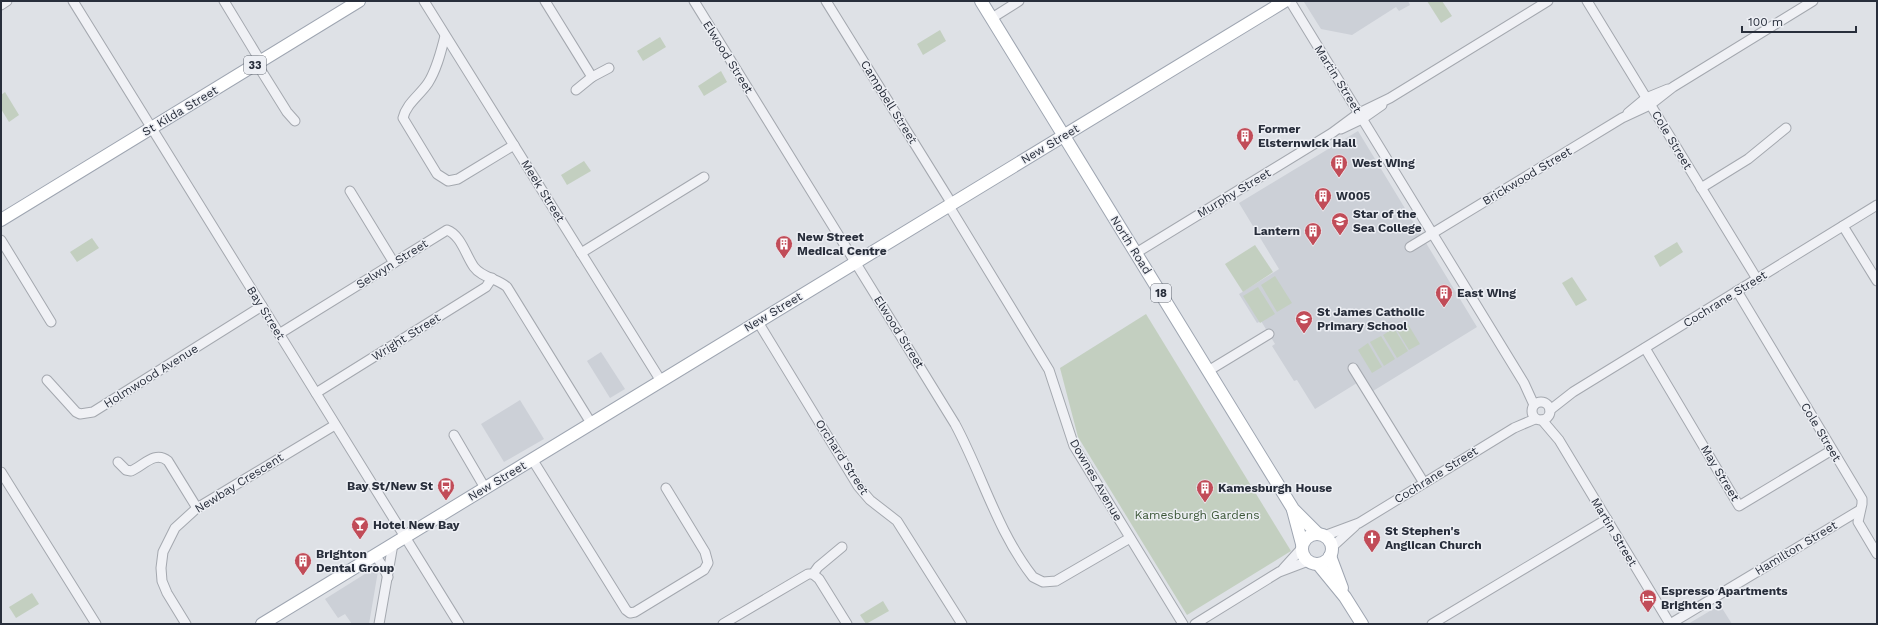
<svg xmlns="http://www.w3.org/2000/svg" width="1878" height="625" font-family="'Work Sans',sans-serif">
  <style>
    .built { fill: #ccd0d7 }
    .green { fill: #c3cfc0 }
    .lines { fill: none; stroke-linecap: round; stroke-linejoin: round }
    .minor-casing { stroke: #a4a8af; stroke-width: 11 }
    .major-casing { stroke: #9ea5b1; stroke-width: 14 }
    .minor { stroke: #f0f1f5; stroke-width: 9 }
    .major { stroke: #fff; stroke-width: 12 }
    .labels { text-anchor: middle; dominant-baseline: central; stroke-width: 3; stroke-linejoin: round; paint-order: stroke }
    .shield { fill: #edeff4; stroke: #636872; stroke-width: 1 }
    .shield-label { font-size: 11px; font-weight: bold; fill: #282e3b }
    .street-label { font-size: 12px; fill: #282e3b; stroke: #edeff4 }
    .poi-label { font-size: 12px; font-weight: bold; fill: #282e3b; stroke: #edeff4; text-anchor: start }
    .park-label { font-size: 12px; fill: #3b5637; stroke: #edeff4 }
  </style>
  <rect width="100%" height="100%" fill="#dee1e6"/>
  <!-- built -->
  <g class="built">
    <path d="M 1306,1 L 1408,1 L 1410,5 L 1399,11 L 1396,7 L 1352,35 L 1321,29 L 1304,2 Z"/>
    <path d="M 1358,131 L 1477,327 L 1373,391 L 1365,378 L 1315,409 L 1297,380 L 1294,381 L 1272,346 L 1275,344 L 1261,321 L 1257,323 L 1239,294 L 1279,269 L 1239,203 Z"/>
    <path d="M 601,352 L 625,389 L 610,398 L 587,361 Z"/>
    <path d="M 520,400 L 544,439 L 504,462 L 481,424 Z"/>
    <path d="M 376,567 L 378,571 L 369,624 L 352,624 L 345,614 L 338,618 L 325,599 Z"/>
    <path d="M 1720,605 L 1732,624 L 1688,624 Z"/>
  </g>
  <!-- green -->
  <g class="green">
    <path d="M 1427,1 L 1442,1 L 1452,16 L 1441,23 Z"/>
    <path d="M 940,30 L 946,41 L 923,55 L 917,44 Z"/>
    <path d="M 660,37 L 666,47 L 643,61 L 637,51 Z"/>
    <path d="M 721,71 L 727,82 L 704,96 L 698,86 Z"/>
    <path d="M 5,92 L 19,115 L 9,122 L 1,109 L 1,95 Z"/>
    <path d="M 584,161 L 591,171 L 567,185 L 561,175 Z"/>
    <path d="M 92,238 L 99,248 L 77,262 L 70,252 Z"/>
    <path d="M 1677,242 L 1683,252 L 1660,267 L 1654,256 Z"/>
    <path d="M 1255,245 L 1273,272 L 1243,292 L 1225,264 Z"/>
    <path d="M 1275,276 L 1292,303 L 1277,312 L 1261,285 Z"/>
    <path d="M 1572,277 L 1587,300 L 1576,306 L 1562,283 Z"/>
    <path d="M 1258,287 L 1275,314 L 1260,323 L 1243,296 Z"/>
    <path d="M 1146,314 L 1291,551 L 1187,615 L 1078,437 L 1060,368 Z"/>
    <path d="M 1406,321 L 1420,344 L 1409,350 L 1395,327 Z"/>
    <path d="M 1394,328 L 1408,351 L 1397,358 L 1383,335 Z"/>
    <path d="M 1381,336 L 1395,359 L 1384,366 L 1370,342 Z"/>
    <path d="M 1368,343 L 1382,367 L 1372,373 L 1358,350 Z"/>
    <path d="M 32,593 L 39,604 L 16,618 L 9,607 Z"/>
    <path d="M 883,601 L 889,611 L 866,624 L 860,615 Z"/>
  </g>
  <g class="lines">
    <!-- minor casing -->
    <g class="minor-casing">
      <g id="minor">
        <path d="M 73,1 L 459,624"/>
        <path d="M 224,1 L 261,62"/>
        <path d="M 424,1 L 661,381"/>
        <path d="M 545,1 L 592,77"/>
        <path d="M 694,1 L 955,424 C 982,474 997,531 1033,577 L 1043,582 L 1056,581 L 1130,538"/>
        <path d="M 826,1 L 952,204"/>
        <path d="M 1290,1 L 1524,383 L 1534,405"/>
        <path d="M 1587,1 L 1757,279"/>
        <path d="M 1,5 L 7,1"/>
        <path d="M 992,18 L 1019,1"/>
        <path d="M 445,36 C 441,51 437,69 428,83 C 420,95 406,104 403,118 L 437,174 L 448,181 L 458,179 L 514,145"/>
        <path d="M 257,64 L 287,112 L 295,121"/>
        <path d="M 576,90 L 592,77 L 609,68"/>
        <path d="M 1628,113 L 1646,98 L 1668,89"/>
        <path d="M 1341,129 L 1362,119 L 1382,105"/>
        <path d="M 1701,188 L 1748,159 L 1786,128"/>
        <path d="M 350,191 L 394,263"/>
        <path d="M 949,206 L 1049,370 L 1074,446 L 1183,624"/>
        <path d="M 1843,226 L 1877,281"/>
        <path d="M 1,240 L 51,322"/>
        <path d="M 1410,247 L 1622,118 L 1650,105 L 1673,87 L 1813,1"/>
        <path d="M 581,253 L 704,177"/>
        <path d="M 1136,253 L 1332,133 L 1359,113 L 1390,98 L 1548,1"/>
        <path d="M 1737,291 L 1862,499 L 1862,504 L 1858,522 L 1877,554"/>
        <path d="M 758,322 L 858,486 L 870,500 L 897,521 L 962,624"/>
        <path d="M 279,334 L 447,230 C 461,235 466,256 474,267 C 482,278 497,278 507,287 L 591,423"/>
        <path d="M 1645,348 L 1739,506 L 1832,450"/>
        <path d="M 1353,368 L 1424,483"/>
        <path d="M 1208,371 L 1269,334"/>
        <path d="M 47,380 L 76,412 L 80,414 L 93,412 L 262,306"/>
        <path d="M 316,393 L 486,287 L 492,278"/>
        <circle cx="1541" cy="411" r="9"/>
        <path d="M 1550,410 L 1573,392 L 1877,205"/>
        <path d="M 1542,420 L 1559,440 L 1670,624"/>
        <path d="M 454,435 L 485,488"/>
        <path d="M 532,459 L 626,610 L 630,613 L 635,612 L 704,570 L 708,563 L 705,552 L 666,488"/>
        <path d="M 118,462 L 126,470 L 131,471 C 143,466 155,450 168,461 L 197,508"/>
        <path d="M 1,472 L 96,624"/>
        <path d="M 1324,536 L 1359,523 L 1514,428 L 1535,419"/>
        <path d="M 1331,548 L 1355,526"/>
        <path d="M 375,555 L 382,565 L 388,577"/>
        <path d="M 1283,569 L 1302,548"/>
        <path d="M 813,574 L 818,567 L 842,547"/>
        <path d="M 186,624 L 167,593 L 162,581 L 161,568 L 163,552 L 175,528 L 197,508 L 335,425"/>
        <path d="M 379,624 L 393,544"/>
        <path d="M 723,624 L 808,574 L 813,574 L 819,579 L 847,624"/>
        <path d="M 1195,624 L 1279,572 L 1308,561"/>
        <path d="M 1432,624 L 1607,519"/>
        <path d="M 1670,624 L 1860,510"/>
      </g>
    </g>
    <!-- major casing -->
    <g class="major-casing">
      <g id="major">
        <path d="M 981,1 L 1293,509 L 1318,534"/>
        <path d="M 1,220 L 359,1"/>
        <path d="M 1293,510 L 1302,544"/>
        <circle cx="1317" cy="549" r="15"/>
        <path d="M 1330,556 L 1342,588"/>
        <path d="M 1318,564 L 1345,597 L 1362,624"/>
        <path d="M 262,624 L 1285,1"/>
      </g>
    </g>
    <!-- minor -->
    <use href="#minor" class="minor"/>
    <!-- major -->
    <use href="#major" class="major"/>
  </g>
  <!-- icons -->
  <defs>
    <g id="building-pin" transform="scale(0.9)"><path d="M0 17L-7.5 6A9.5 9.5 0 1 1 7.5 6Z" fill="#c14c58" stroke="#edeff4"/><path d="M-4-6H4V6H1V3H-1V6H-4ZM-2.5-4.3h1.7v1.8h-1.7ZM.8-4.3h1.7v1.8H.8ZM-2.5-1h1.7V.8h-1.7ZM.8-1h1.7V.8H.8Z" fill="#fff"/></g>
    <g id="school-pin" transform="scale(0.9)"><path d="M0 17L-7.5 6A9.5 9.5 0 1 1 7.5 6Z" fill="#c14c58" stroke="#edeff4"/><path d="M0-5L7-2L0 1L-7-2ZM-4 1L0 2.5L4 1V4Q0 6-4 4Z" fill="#fff"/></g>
    <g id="bus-pin" transform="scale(0.9)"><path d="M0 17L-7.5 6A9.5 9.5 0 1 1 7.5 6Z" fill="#c14c58" stroke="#edeff4"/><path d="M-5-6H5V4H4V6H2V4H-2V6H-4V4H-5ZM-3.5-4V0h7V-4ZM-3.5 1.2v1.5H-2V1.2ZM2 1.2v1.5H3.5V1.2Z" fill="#fff"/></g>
    <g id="bar-pin" transform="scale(0.9)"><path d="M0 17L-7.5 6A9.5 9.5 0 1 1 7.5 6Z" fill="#c14c58" stroke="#edeff4"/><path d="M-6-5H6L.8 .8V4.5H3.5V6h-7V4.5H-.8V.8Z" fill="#fff"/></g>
    <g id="church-pin" transform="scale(0.9)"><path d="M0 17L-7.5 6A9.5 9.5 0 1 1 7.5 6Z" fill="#c14c58" stroke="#edeff4"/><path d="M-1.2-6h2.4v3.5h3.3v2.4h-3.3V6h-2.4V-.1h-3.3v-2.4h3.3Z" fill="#fff"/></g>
    <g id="hotel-pin" transform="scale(0.9)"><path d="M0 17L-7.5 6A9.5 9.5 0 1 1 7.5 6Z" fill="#c14c58" stroke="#edeff4"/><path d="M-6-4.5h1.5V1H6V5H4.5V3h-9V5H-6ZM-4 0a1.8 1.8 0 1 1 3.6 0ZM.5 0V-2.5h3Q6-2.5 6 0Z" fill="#fff"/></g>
  </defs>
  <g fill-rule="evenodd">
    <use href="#building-pin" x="1245" y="136"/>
    <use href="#building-pin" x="1339" y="163"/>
    <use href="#building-pin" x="1323" y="196"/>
    <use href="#school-pin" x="1340" y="221"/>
    <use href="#building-pin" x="1313" y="231"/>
    <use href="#building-pin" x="784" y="244"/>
    <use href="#building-pin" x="1444" y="293"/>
    <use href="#school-pin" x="1304" y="319"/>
    <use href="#bus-pin" x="446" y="486"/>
    <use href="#building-pin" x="1205" y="488"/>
    <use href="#bar-pin" x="360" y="525"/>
    <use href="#church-pin" x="1372" y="538"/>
    <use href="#building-pin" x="303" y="561"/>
    <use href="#hotel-pin" x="1648" y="598"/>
  </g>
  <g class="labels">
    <!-- shield labels -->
    <g class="shield">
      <rect x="244" y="56" width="22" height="18" rx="3"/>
      <rect x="1151" y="284" width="20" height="18" rx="3"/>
    </g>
    <g class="shield-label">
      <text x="255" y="65">33</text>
      <text x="1161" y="293">18</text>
    </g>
    <!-- street labels -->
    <g class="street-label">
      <text transform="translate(728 57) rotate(58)">Elwood Street</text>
      <text transform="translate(1338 79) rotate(58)">Martin Street</text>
      <text transform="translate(889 102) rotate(58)">Campbell Street</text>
      <text transform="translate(180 111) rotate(-31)">St Kilda Street</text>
      <text transform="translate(1672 140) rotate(59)">Cole Street</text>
      <text transform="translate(1050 144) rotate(-31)">New Street</text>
      <text transform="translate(1527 176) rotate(-31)">Brickwood Street</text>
      <text transform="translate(543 191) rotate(58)">Meek Street</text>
      <text transform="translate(1234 193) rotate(-31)">Murphy Street</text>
      <text transform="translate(1131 245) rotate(58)">North Road</text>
      <text transform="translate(392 264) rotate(-32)">Selwyn Street</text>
      <text transform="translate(1725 299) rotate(-32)">Cochrane Street</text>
      <text transform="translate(773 312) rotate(-31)">New Street</text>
      <text transform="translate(266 313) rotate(58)">Bay Street</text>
      <text transform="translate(899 332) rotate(58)">Elwood Street</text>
      <text transform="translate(406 337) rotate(-32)">Wright Street</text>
      <text transform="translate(151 376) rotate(-32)">Holmwood Avenue</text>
      <text transform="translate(1821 432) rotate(59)">Cole Street</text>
      <text transform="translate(842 457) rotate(57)">Orchard Street</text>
      <text transform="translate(1720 473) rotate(59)">May Street</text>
      <text transform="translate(1436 475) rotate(-32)">Cochrane Street</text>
      <text transform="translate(1096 480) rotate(60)">Downes Avenue</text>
      <text transform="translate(497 481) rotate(-31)">New Street</text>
      <text transform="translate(239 483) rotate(-32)">Newbay Crescent</text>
      <text transform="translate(1614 532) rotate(59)">Martin Street</text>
      <text transform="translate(1796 548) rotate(-31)">Hamilton Street</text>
    </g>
    <!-- poi labels -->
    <g class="poi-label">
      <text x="1258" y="129">Former<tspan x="1258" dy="14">Elsternwick Hall</tspan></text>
      <text x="1352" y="163">West Wing</text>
      <text x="1336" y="196">W005</text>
      <text x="1353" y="214">Star of the<tspan x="1353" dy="14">Sea College</tspan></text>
      <text x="1300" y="231" text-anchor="end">Lantern</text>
      <text x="797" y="237">New Street<tspan x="797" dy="14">Medical Centre</tspan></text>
      <text x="1457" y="293">East Wing</text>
      <text x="1317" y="312">St James Catholic<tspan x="1317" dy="14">Primary School</tspan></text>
      <text x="433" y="486" text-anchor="end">Bay St/New St</text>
      <text x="1218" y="488">Kamesburgh House</text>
      <text x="373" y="525">Hotel New Bay</text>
      <text x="1385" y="531">St Stephen's<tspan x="1385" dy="14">Anglican Church</tspan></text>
      <text x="316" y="554">Brighton<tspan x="316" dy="14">Dental Group</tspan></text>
      <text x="1661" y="591">Espresso Apartments<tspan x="1661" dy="14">Brighten 3</tspan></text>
    </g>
    <!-- park labels -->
    <g class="park-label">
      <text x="1197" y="515">Kamesburgh Gardens</text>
    </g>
  </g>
  <!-- border -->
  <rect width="1878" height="625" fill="none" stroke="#282e3b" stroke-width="4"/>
  <!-- scale -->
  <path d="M1742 26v6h114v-6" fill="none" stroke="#282e3b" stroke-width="2"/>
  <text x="1748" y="26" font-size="12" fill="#282e3b" stroke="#edeff4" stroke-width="3" paint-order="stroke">100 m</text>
</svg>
